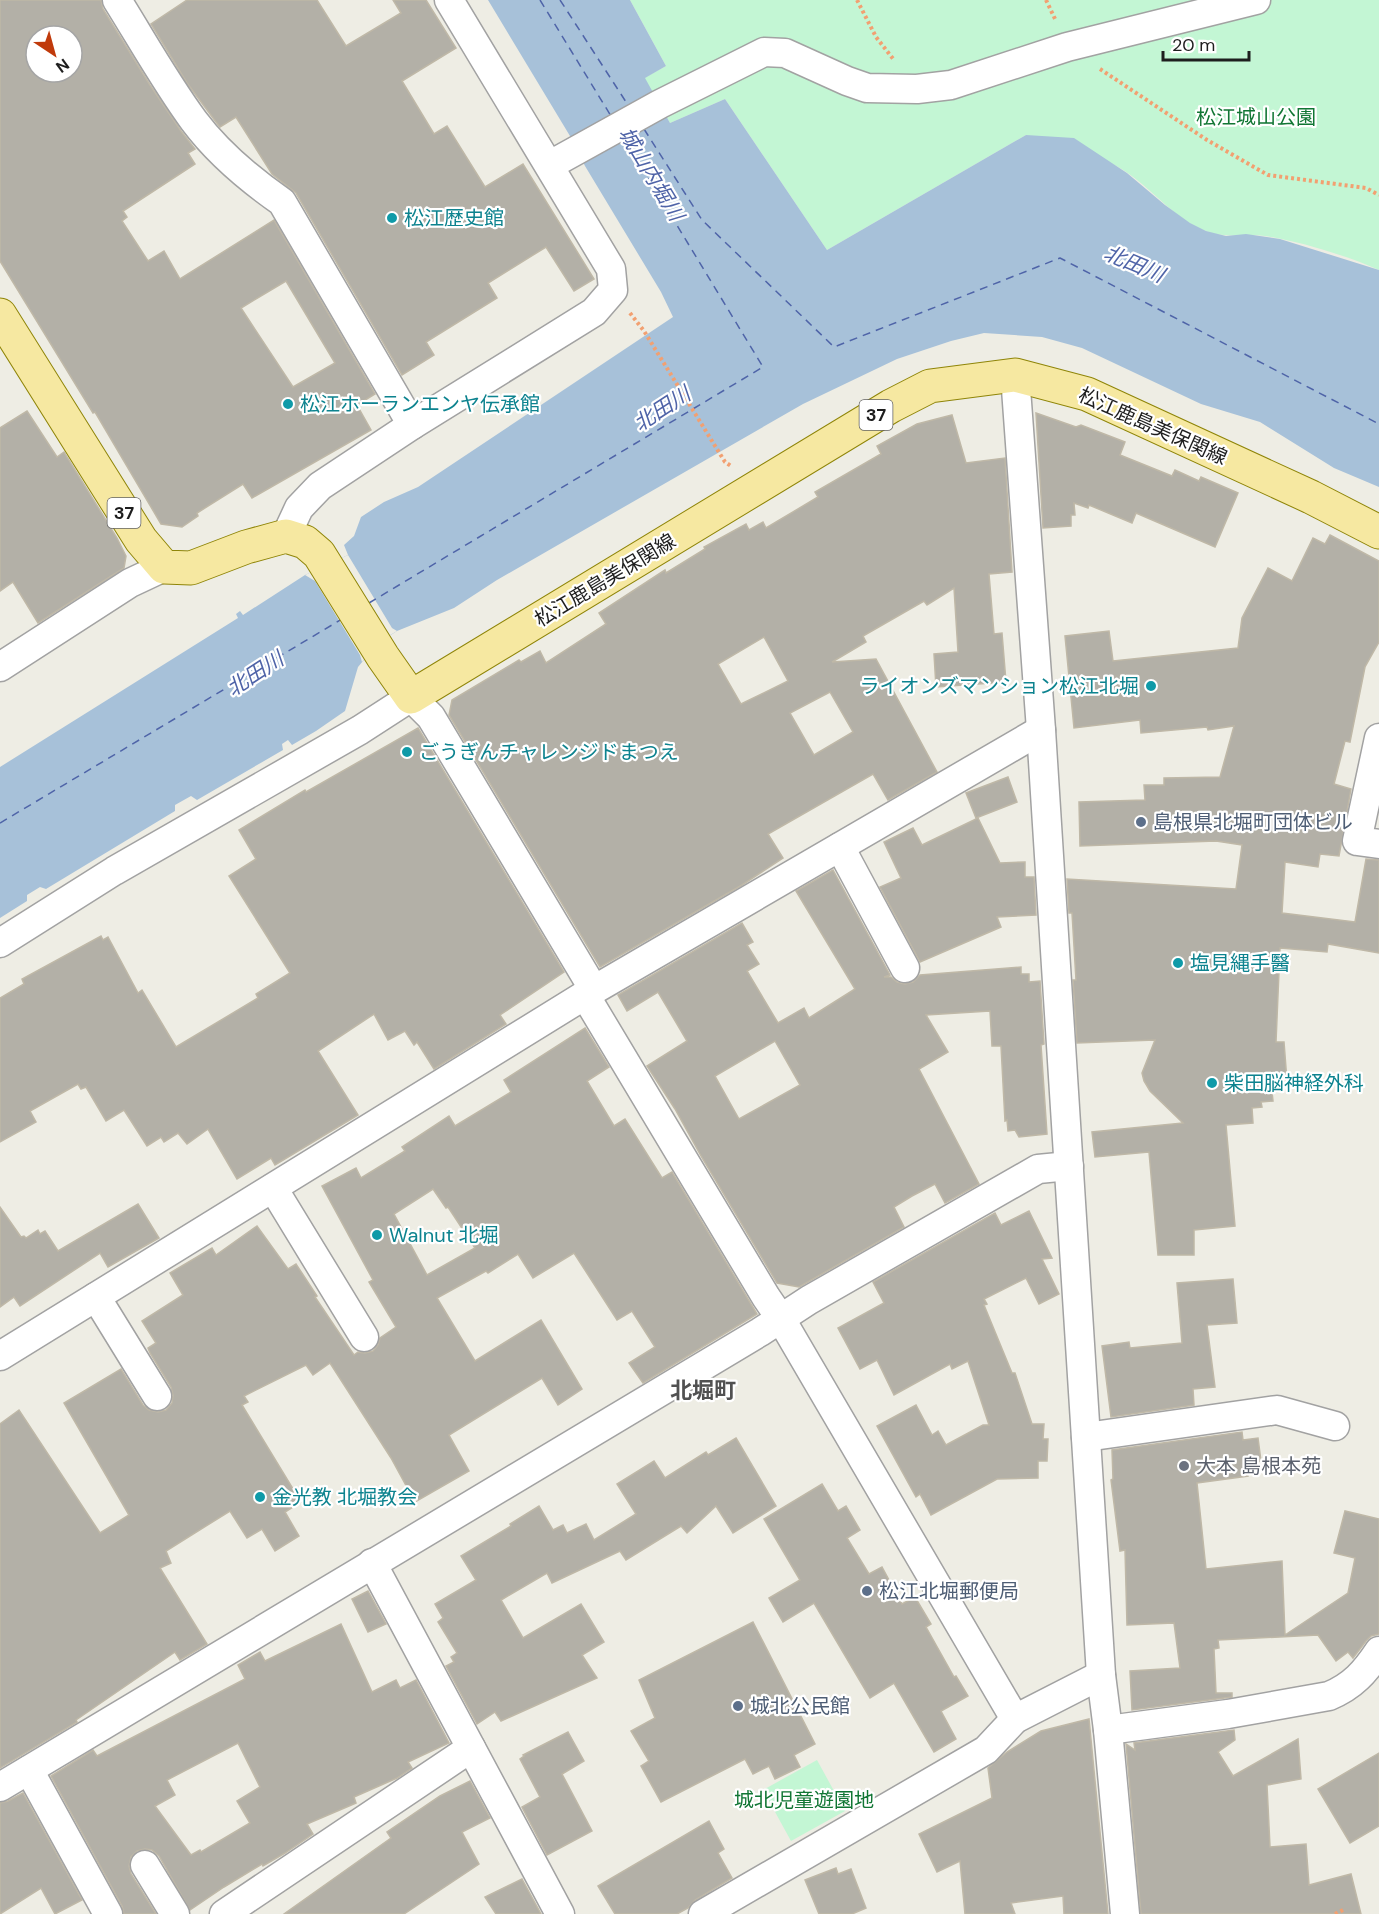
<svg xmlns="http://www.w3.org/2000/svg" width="1379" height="1914" font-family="'DM Sans','Noto Sans JP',sans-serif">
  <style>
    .park { fill: #c3f6d4 }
    .water { fill: #a7c1d9 }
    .pier { fill: #eeede4 }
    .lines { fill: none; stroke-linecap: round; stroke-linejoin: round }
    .ferry { stroke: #4f64a8; stroke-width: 1.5; stroke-dasharray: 8 6; stroke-linecap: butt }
    .building { fill: #b3b0a7; stroke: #bfb8a7; stroke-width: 1.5; fill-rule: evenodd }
    .minor-casing { stroke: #a2a2a2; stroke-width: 31 }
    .major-casing { stroke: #8f8508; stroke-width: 35 }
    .path { stroke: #f2a071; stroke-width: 4; stroke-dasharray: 3 3; stroke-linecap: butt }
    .minor { stroke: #fff; stroke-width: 28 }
    .major { stroke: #f6e8a1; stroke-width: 33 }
    .culture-dot { fill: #0f9aa8; stroke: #fff; stroke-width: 2 }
    .service-dot { fill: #5c6f8a; stroke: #fff; stroke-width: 2 }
    .worship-dot { fill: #6b7280; stroke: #fff; stroke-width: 2 }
    .labels { text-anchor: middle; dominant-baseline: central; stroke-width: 4.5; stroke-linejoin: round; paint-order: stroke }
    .shield { fill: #fff; stroke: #626262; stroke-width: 1.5 }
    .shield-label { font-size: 18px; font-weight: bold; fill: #1e1e1e }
    .park-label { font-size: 20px; fill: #117634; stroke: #fff }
    .culture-label { font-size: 20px; fill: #0d838f; stroke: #fff; text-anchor: start }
    .street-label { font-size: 20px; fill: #1e1e1e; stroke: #fff }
    .service-label { font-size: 20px; fill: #4e5e75; stroke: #fff; text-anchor: start }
    .worship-label { font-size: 20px; fill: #5b616d; stroke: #fff; text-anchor: start }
    .water-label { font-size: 21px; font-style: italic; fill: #4f64a8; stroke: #fff }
    .quarter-label { font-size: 22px; font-weight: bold; fill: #515151; stroke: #fff }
  </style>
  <rect width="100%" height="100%" fill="#eeede4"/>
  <!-- park -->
  <g class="park">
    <path d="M 630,0 L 1379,0 L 1379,270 C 1348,256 1298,241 1265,236 C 1244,233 1225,239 1206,231 C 1176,220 1155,192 1129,174 C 1099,152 1061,146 1026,135 L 827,250 L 725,99 L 670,123 L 644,78 L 666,66 Z"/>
    <path d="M 817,1760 L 845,1811 L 791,1841 L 763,1790 Z"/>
  </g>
  <!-- water -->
  <path class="water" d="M 488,0 L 630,0 L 666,66 L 645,78 L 670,123 L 725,99 L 827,250 L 1026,135 L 1074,138 L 1127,173 L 1165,205 L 1190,223 L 1206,231 L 1226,236 L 1246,234 L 1280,239 L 1379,270 L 1379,487 L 1334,468 L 1260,422 L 1201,404 L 1082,348 L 1042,337 L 984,333 L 951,341 L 897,359 L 803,404 L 497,580 L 454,608 L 397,631 L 378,643 L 358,667 L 345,711 L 316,731 L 292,745 L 288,740 L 282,744 L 283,750 L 197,800 L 191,796 L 175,805 L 175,811 L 46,889 L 40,887 L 27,895 L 27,901 L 0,918 L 0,767 L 238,618 L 236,614 L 240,611 L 243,615 L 305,575 L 348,555 L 344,545 L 354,536 L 361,517 L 384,502 L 418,487 L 673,317 L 661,292 L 585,166 L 570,136 Z"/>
  <!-- pier -->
  <path class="pier" d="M 348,555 L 392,628 L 397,631 L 377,643 L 362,662 L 360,655 L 315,581 L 305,575 Z"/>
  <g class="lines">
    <!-- ferry -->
    <g class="ferry">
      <path d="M 540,0 L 611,116"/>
      <path d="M 560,0 L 628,105"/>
      <path d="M 644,129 L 702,220 L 834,347 L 1060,258 L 1379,424"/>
      <path d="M 369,603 L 763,367 L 624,138"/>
      <path d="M 0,823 L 342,619"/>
    </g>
  </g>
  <!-- building -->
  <g class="building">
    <path d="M 0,0 L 101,0 L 103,9 L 150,85 L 181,131 L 195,149 L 188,153 L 195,164 L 123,211 L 127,217 L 122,221 L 148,261 L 164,251 L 180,279 L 274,220 L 375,394 L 357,405 L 371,430 L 252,498 L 243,484 L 197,513 L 198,516 L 182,527 L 161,524 L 95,412 L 93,413 L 0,261 ZM 36,36 L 72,36 L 72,72 L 36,72 ZM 286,281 L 335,363 L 293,387 L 241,308 Z"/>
    <path d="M 187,0 L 317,0 L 346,46 L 401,13 L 393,0 L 426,0 L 456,48 L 402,81 L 434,134 L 447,126 L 485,187 L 523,164 L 594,279 L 574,291 L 546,247 L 488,283 L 497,298 L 426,342 L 434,355 L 402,375 L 296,193 L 272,174 L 236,117 L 220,127 L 216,122 L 187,83 L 151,24 Z"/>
    <path d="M 27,411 L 57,457 L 64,452 L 117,538 L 126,556 L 124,568 L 38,623 L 13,582 L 0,591 L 0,428 Z"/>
    <path d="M 1036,413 L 1076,427 L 1081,425 L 1125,442 L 1120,455 L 1172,476 L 1175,470 L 1199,481 L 1201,477 L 1238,493 L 1215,547 L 1136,513 L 1132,523 L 1089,505 L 1088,508 L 1074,503 L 1075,515 L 1071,515 L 1071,526 L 1043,528 Z"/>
    <path d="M 952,415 L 966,463 L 1005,458 L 1012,572 L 989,574 L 994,634 L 1002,633 L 1006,682 L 936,687 L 934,654 L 958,652 L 954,588 L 927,605 L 924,601 L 863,636 L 866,642 L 832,662 L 876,659 L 937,772 L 888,800 L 873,774 L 768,834 L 783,858 L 742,885 L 600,967 L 449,715 L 452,700 L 519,660 L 521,662 L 540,651 L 546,663 L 606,624 L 599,613 L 665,570 L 666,573 L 705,549 L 704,547 L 746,524 L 749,530 L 763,522 L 766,528 L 818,497 L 815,492 L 881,454 L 877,446 L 917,424 ZM 764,637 L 788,681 L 741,704 L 718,664 ZM 830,692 L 853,732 L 814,755 L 790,713 Z"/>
    <path d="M 1330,535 L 1379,561 L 1379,642 L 1365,667 L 1350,742 L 1345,741 L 1334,784 L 1351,789 L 1339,856 L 1320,854 L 1318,867 L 1285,862 L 1282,913 L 1355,922 L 1366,859 L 1379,860 L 1379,953 L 1328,944 L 1327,952 L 1280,948 L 1276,1042 L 1284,1042 L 1287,1081 L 1279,1081 L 1280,1091 L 1272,1092 L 1273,1101 L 1261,1102 L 1262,1107 L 1252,1108 L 1253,1123 L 1226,1125 L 1235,1226 L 1194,1230 L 1194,1255 L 1158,1255 L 1149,1152 L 1095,1157 L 1092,1132 L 1183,1123 L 1150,1091 L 1144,1081 L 1142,1073 L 1155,1040 L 1077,1043 L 1073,980 L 1076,980 L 1072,913 L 1069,913 L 1067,879 L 1236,889 L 1242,845 L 1216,841 L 1080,846 L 1079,802 L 1145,800 L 1144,785 L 1164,785 L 1164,778 L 1220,777 L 1234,726 L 1208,730 L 1207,727 L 1141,733 L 1140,720 L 1074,728 L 1065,636 L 1109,631 L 1113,661 L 1238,648 L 1242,618 L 1268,568 L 1292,581 L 1313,538 L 1325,544 Z"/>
    <path d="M 418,728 L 564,972 L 500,1015 L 506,1024 L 434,1069 L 417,1042 L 414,1045 L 405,1031 L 388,1040 L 374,1014 L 318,1051 L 358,1115 L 275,1165 L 271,1158 L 237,1179 L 208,1129 L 187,1144 L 178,1133 L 164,1142 L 161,1137 L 147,1146 L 124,1110 L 106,1121 L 86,1087 L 81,1089 L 78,1084 L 30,1111 L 36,1122 L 0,1142 L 0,998 L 24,984 L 22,979 L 101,936 L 103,940 L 108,937 L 138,993 L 142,990 L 176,1047 L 258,998 L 256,994 L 290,973 L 229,876 L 256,859 L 239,830 L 305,790 L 306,792 Z"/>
    <path d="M 1008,777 L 1017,802 L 976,818 L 966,793 Z"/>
    <path d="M 978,818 L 1000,863 L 1025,862 L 1025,877 L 1034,877 L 1036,915 L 997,917 L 1001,927 L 920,962 L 880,887 L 901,878 L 884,842 L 913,828 L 922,845 Z"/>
    <path d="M 833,870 L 890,975 L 884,977 L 891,977 L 897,982 L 905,984 L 913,982 L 920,975 L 1021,967 L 1021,974 L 1029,974 L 1029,982 L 1040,981 L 1044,1044 L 1041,1045 L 1047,1134 L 1019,1137 L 1015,1130 L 1008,1131 L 1007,1120 L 1005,1121 L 1001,1046 L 992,1046 L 990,1011 L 926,1015 L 948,1052 L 919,1069 L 979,1184 L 945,1203 L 935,1184 L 912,1196 L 894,1207 L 904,1227 L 799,1287 L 777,1283 L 701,1156 L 675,1109 L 647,1066 L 687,1041 L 658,992 L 627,1011 L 618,995 L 742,923 L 753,942 L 747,945 L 759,964 L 747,971 L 778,1023 L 804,1008 L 809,1018 L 855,989 L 796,891 ZM 775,1041 L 800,1085 L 739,1119 L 715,1076 Z"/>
    <path d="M 585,1028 L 609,1067 L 587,1081 L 614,1126 L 625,1119 L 662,1178 L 672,1172 L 757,1314 L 643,1383 L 629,1363 L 655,1347 L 632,1311 L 617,1320 L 574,1253 L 533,1278 L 518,1254 L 488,1273 L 486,1271 L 437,1298 L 475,1361 L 541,1320 L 582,1389 L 558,1405 L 542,1378 L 449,1435 L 469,1471 L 415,1502 L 391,1458 L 330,1363 L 313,1375 L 306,1365 L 244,1396 L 248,1402 L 242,1405 L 301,1502 L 285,1512 L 299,1536 L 275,1551 L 262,1529 L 247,1538 L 230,1511 L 166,1551 L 171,1563 L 160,1568 L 207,1644 L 180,1660 L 175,1652 L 76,1720 L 77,1722 L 0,1768 L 0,1424 L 19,1410 L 100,1533 L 129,1515 L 64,1403 L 121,1369 L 143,1405 L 149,1410 L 158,1412 L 166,1410 L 172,1403 L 173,1395 L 171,1387 L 150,1353 L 148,1348 L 156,1343 L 142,1321 L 183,1295 L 170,1273 L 212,1248 L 216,1255 L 257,1226 L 288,1269 L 296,1264 L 317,1296 L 315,1297 L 354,1355 L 358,1352 L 365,1353 L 373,1351 L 378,1345 L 380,1338 L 396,1327 L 369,1282 L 373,1280 L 322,1186 L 356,1168 L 361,1178 L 405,1151 L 402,1147 L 449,1116 L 455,1126 L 511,1092 L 504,1080 ZM 433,1189 L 446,1208 L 448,1207 L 475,1248 L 427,1275 L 394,1214 Z"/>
    <path d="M 138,1204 L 159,1238 L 108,1267 L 100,1253 L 20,1306 L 14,1297 L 0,1307 L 0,1207 L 21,1237 L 24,1236 L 26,1238 L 38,1230 L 40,1234 L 45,1231 L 58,1251 Z"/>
    <path d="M 1029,1211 L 1052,1258 L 1042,1259 L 1059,1294 L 1039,1304 L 1026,1278 L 984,1299 L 987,1304 L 984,1305 L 1012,1373 L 1015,1373 L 1032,1424 L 1044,1424 L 1043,1439 L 1048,1439 L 1047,1461 L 1038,1461 L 1038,1478 L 997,1479 L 931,1515 L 920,1494 L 916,1497 L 877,1426 L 916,1405 L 932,1435 L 938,1431 L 946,1445 L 983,1425 L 989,1425 L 968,1361 L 952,1369 L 950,1364 L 894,1395 L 877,1360 L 860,1369 L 838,1328 L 884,1303 L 873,1282 L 995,1213 L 1001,1225 Z"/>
    <path d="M 1233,1279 L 1237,1323 L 1207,1325 L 1215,1387 L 1193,1389 L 1194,1405 L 1111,1417 L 1102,1346 L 1129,1342 L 1130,1348 L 1182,1343 L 1177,1283 Z"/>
    <path d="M 1242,1432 L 1243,1440 L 1258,1438 L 1261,1461 L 1246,1463 L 1248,1476 L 1197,1483 L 1206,1569 L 1282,1561 L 1285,1635 L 1348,1593 L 1355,1558 L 1334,1553 L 1345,1511 L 1379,1519 L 1379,1634 L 1371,1636 L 1366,1641 L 1353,1658 L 1348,1652 L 1336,1661 L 1318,1635 L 1218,1640 L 1219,1648 L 1214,1649 L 1216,1693 L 1232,1693 L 1232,1697 L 1132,1710 L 1130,1671 L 1180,1668 L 1174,1623 L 1127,1625 L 1125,1550 L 1120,1551 L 1111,1480 L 1113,1479 L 1112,1450 Z"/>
    <path d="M 736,1438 L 776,1506 L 733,1533 L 716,1506 L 687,1533 L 681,1526 L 626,1560 L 620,1551 L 552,1583 L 547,1573 L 501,1600 L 523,1638 L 581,1604 L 604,1642 L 582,1655 L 597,1678 L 501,1721 L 495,1712 L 477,1724 L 446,1666 L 454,1662 L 451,1657 L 457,1653 L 438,1622 L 443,1618 L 435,1604 L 476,1580 L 461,1556 L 511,1526 L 510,1524 L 539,1506 L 553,1530 L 563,1525 L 567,1533 L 586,1524 L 594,1540 L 636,1514 L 617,1484 L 654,1461 L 665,1478 L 706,1452 L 708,1455 Z"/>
    <path d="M 822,1484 L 838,1511 L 846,1506 L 860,1530 L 847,1538 L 869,1574 L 882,1567 L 902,1604 L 915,1597 L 931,1624 L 926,1627 L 954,1677 L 956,1676 L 968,1696 L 941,1711 L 956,1739 L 934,1752 L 894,1683 L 870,1698 L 814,1603 L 783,1622 L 769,1598 L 800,1580 L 764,1519 Z"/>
    <path d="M 368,1591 L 386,1624 L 368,1632 L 352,1599 Z"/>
    <path d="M 753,1622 L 815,1744 L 794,1755 L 800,1767 L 775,1779 L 769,1766 L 753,1774 L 745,1759 L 661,1802 L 641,1766 L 649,1761 L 631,1731 L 655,1718 L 639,1680 Z"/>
    <path d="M 341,1624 L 372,1692 L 396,1680 L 400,1688 L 416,1680 L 449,1743 L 408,1762 L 412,1768 L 397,1778 L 354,1797 L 356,1803 L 307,1824 L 313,1834 L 285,1853 L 263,1866 L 262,1864 L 224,1887 L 190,1910 L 159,1856 L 152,1850 L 145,1849 L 137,1851 L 131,1857 L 129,1866 L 131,1874 L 156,1914 L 124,1914 L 122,1906 L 51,1776 L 93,1750 L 97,1756 L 245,1679 L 238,1665 L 260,1652 L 265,1661 ZM 238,1743 L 260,1787 L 237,1801 L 250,1823 L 201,1852 L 200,1850 L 191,1855 L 155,1806 L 175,1795 L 167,1780 Z"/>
    <path d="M 1089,1719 L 1108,1914 L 1064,1914 L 1063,1896 L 1011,1903 L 1015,1914 L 965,1914 L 960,1861 L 937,1872 L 919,1834 L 992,1798 L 988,1768 L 1007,1752 L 1041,1731 Z"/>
    <path d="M 1234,1730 L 1235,1740 L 1218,1752 L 1233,1776 L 1298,1739 L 1301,1779 L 1267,1785 L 1270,1847 L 1306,1844 L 1309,1885 L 1351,1874 L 1361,1914 L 1141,1914 L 1126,1744 L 1135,1750 L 1134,1743 Z"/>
    <path d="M 568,1732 L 584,1761 L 562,1774 L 592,1831 L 547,1855 L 522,1807 L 540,1797 L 520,1759 L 524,1756 L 523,1755 Z"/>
    <path d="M 1379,1753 L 1379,1826 L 1350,1843 L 1318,1789 Z"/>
    <path d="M 470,1781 L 490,1818 L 462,1832 L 479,1864 L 404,1914 L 284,1914 L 391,1838 L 387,1832 L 440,1796 Z"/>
    <path d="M 23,1793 L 82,1900 L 55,1914 L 41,1888 L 0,1914 L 0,1803 L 8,1801 Z"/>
    <path d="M 709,1821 L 724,1849 L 718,1853 L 732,1878 L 695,1900 L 688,1908 L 677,1914 L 615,1914 L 598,1886 Z"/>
    <path d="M 836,1868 L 838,1874 L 851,1869 L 866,1908 L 852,1914 L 819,1914 L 805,1880 Z"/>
    <path d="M 522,1879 L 541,1914 L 496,1914 L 485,1897 Z"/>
  </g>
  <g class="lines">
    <!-- minor casing -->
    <g class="minor-casing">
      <g id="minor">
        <path d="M 117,0 C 142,40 166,83 194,121 C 218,153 249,179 282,202 L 412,425"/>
        <path d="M 550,165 L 660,104 L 764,52 L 785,53 L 847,81 L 867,88 L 917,89 L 951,85 L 1067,47 L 1256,0"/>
        <path d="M 1015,375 L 1041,730 L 1101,1675 L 1108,1730 L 1125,1914"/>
        <path d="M 286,536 L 299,508 L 320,486 L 412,425 L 594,312 L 613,290 L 611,269 L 449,0"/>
        <path d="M 0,667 L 130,583 L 164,567"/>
        <path d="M 1379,738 L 1357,841 L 1379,844"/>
        <path d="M 840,847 L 905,968"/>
        <path d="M 0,943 L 114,871 L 360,730 L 411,697 L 431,717 L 594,990"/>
        <path d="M 585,995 L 766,1297 L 781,1319 L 1015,1719"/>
        <path d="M 273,1188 L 364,1337"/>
        <path d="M 96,1297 L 157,1396"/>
        <path d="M 0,1356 L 585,995 L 1041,730"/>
        <path d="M 1086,1437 L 1277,1410 L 1335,1426"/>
        <path d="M 372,1563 L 560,1914"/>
        <path d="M 1108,1730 L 1228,1714 L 1329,1696 C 1353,1686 1365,1672 1379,1651"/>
        <path d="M 29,1770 L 108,1914"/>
        <path d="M 0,1787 L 760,1332 L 809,1300 L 1038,1169 L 1069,1166"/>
        <path d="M 145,1865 L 175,1914"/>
        <path d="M 224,1914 L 471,1748"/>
        <path d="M 703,1914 L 986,1750 L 1015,1719 L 1101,1675"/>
      </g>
    </g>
    <!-- major casing -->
    <g class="major-casing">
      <path id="major" d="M 0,315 L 141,540 L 164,567 L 191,568 L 246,547 L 286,536 L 305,542 L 319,554 L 383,657 L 411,697 L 891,406 L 930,386 L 1015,375 L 1087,394 L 1311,497 L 1379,532"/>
    </g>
    <!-- path -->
    <g class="path">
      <path d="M 857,0 L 876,37 L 894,60"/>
      <path d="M 1046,0 L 1056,21"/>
      <path d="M 1100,69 L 1207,140 L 1268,175 L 1366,188 L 1379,195"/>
      <path d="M 630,313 L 644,331 L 725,462 L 731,466"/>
      <path d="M 1335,1914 L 1345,1909"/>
    </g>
    <!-- minor -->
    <use href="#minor" class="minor"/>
    <!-- major -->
    <use href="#major" class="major"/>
  </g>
  <!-- markers -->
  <g class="culture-dot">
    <circle cx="392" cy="218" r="6"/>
    <circle cx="288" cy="404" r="6"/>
    <circle cx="1151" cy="686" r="6"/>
    <circle cx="407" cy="752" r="6"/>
    <circle cx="1178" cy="963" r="6"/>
    <circle cx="1212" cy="1083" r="6"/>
    <circle cx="377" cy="1235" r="6"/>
    <circle cx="260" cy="1497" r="6"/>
  </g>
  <g class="service-dot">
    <circle cx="1141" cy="822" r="6"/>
    <circle cx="867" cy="1591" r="6"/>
    <circle cx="738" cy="1706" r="6"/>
  </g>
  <circle class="worship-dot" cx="1184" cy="1466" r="6"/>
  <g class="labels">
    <!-- shield labels -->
    <g class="shield">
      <rect x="859.5" y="400" width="33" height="30" rx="4.5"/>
      <rect x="107.5" y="498" width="33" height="30" rx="4.5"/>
    </g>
    <g class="shield-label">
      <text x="876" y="415">37</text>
      <text x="124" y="513">37</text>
    </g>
    <!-- park labels -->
    <g class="park-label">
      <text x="1256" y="117">松江城山公園</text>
      <text x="804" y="1800">城北児童遊園地</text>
    </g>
    <!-- culture labels -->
    <g class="culture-label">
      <text x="404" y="218">松江歴史館</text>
      <text x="300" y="404">松江ホーランエンヤ伝承館</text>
      <text x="1139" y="686" text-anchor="end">ライオンズマンション松江北堀</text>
      <text x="419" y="752">ごうぎんチャレンジドまつえ</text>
      <text x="1190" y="963">塩見縄手醫</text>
      <text x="1224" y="1083">柴田脳神経外科</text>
      <text x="389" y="1235">Walnut 北堀</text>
      <text x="272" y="1497">金光教 北堀教会</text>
    </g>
    <!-- street labels -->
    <g class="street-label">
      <text transform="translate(1153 426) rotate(24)">松江鹿島美保関線</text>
      <text transform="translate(605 580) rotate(-31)">松江鹿島美保関線</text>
    </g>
    <!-- service labels -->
    <g class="service-label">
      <text x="1153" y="822">島根県北堀町団体ビル</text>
      <text x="879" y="1591">松江北堀郵便局</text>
      <text x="750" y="1706">城北公民館</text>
    </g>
    <!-- worship labels -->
    <g class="worship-label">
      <text x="1196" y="1466">大本 島根本苑</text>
    </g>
    <!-- water labels -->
    <g class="water-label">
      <text transform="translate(651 174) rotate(59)">城山内堀川</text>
      <text transform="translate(1134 264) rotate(23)">北田川</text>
      <text transform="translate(662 409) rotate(-33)">北田川</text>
      <text transform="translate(255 674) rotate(-33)">北田川</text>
    </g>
    <!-- quarter labels -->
    <g class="quarter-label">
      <text x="703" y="1390">北堀町</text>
    </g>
  </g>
  <!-- north arrow -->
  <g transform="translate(54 54) rotate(144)"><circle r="28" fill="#ffffff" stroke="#a5a5a5" stroke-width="1.5"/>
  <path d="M0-4.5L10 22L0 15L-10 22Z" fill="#c03a0b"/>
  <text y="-9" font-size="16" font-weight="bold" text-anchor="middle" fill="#1e1e1e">N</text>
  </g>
  <!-- scale -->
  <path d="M1163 51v9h86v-9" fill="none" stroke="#1e1e1e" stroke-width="3"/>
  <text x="1172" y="51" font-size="18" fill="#1e1e1e" stroke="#ffffff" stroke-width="4.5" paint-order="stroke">20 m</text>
</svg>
